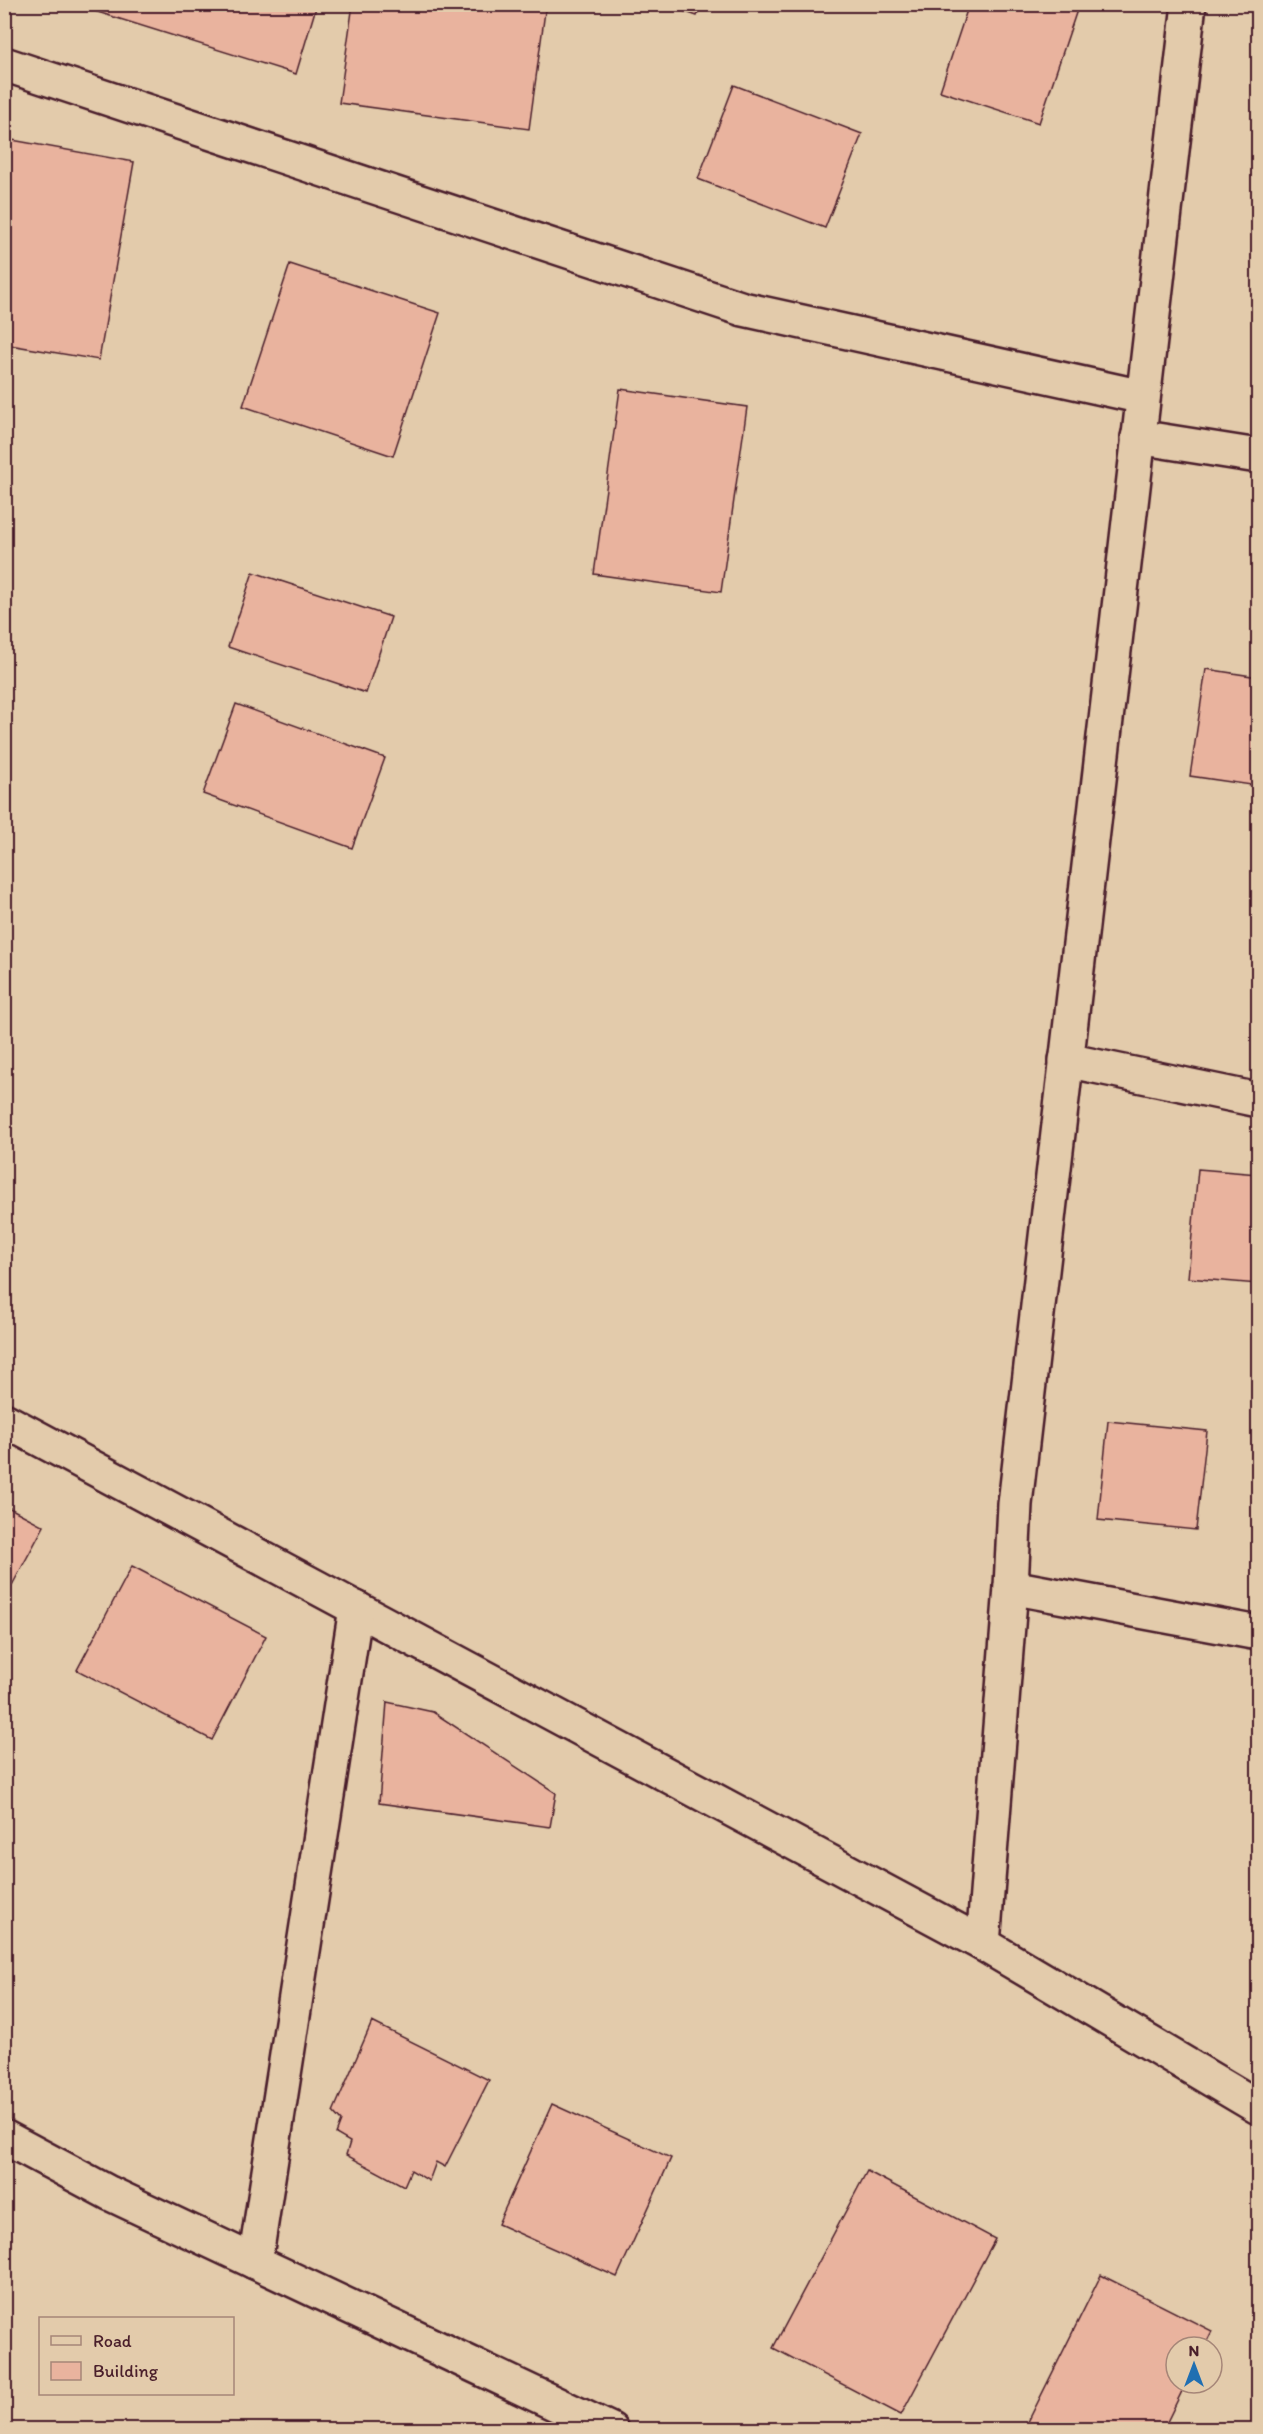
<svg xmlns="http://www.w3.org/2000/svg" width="1263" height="2434" font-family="Itim,sans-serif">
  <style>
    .building { fill: #e9b39e; stroke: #4a1f2b; stroke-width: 1.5 }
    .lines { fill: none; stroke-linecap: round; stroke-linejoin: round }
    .street-casing { stroke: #4a1f2b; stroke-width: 38 }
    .street { stroke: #e3cbab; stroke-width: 33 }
  </style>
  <rect width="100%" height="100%" fill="#e3cbab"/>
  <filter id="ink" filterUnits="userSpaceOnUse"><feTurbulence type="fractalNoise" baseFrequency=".0167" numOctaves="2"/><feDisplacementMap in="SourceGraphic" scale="12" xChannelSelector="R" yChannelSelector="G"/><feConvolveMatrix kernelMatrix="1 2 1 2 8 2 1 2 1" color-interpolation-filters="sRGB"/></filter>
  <g filter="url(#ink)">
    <!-- building -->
    <g class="building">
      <path d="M 72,4 L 317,4 L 296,74 Z"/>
      <path d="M 353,4 L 546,4 L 529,129 L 339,103 Z"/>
      <path d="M 663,4 L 701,4 L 697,16 Z"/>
      <path d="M 969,4 L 1079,4 L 1039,123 L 940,91 Z"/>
      <path d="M 734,85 L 862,134 L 825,228 L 698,179 Z"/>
      <path d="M 12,140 L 134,162 L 99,360 L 4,344 L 4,180 Z"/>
      <path d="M 290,264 L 440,313 L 393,456 L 243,406 Z"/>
      <path d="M 620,389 L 747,407 L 721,592 L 594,574 Z"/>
      <path d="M 253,572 L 391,617 L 366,693 L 228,647 Z"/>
      <path d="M 1206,669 L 1258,677 L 1258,786 L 1190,776 Z"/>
      <path d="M 236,704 L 385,758 L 352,848 L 203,794 Z"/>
      <path d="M 1198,1169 L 1258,1174 L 1258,1284 L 1188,1278 Z"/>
      <path d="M 1108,1421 L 1207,1431 L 1196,1530 L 1098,1520 Z"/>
      <path d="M 4,1505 L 44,1526 L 4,1600 Z"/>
      <path d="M 132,1566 L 266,1636 L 212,1740 L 77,1670 Z"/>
      <path d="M 387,1702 L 433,1712 L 556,1793 L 550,1827 L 379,1803 Z"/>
      <path d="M 372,2022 L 489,2080 L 445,2167 L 436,2162 L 429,2181 L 411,2170 L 404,2186 L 346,2155 L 350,2142 L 336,2134 L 341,2121 L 333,2112 Z"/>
      <path d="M 552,2104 L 671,2158 L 617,2277 L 498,2224 Z"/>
      <path d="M 867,2171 L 995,2239 L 901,2415 L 773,2348 Z"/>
      <path d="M 1101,2275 L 1212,2331 L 1204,2347 L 1176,2347 L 1176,2383 L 1186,2383 L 1163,2430 L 1024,2430 Z"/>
    </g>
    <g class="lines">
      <!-- street casing -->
      <g class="street-casing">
        <g id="street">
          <path d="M 4,64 L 743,309 L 1143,397"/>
          <path d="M 1138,437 L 1258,456"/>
          <path d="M 1066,1060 L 1258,1100"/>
          <path d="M 4,1420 L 983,1944 L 1258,2107"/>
          <path d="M 1011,1587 L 1258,1633"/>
          <path d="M 983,1944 L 1011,1587 L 1015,1504 L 1189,4"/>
          <path d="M 4,2137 L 109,2193 L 611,2430"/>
          <path d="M 255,2262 L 356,1608"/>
        </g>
      </g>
      <!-- street -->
      <use href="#street" class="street"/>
    </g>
  </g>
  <!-- margin -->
  <rect width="1263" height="2434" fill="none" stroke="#e3cbab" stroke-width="24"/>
  <rect x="12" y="12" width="1239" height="2410" fill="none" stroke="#4a1f2b" stroke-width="2" filter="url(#ink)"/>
  <!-- legend -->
  <rect x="39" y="2317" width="195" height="78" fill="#e3cbab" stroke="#a68678" stroke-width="1.5"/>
  <rect x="51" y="2336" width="30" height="9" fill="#e3cbab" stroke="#a68678" stroke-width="1.5"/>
  <text x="93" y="2347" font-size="18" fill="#4a1f2b">Road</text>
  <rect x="51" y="2362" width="30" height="18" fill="#e9b39e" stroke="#a68678" stroke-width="1.5"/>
  <text x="93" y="2377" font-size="18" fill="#4a1f2b">Building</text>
  <!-- north arrow -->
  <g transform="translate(1194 2365)"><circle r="28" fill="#e3cbab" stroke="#a68678" stroke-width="1.5"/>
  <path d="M0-4.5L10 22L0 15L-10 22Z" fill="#1f6fb2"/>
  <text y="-9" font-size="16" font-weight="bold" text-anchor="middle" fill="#4a1f2b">N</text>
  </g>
</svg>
